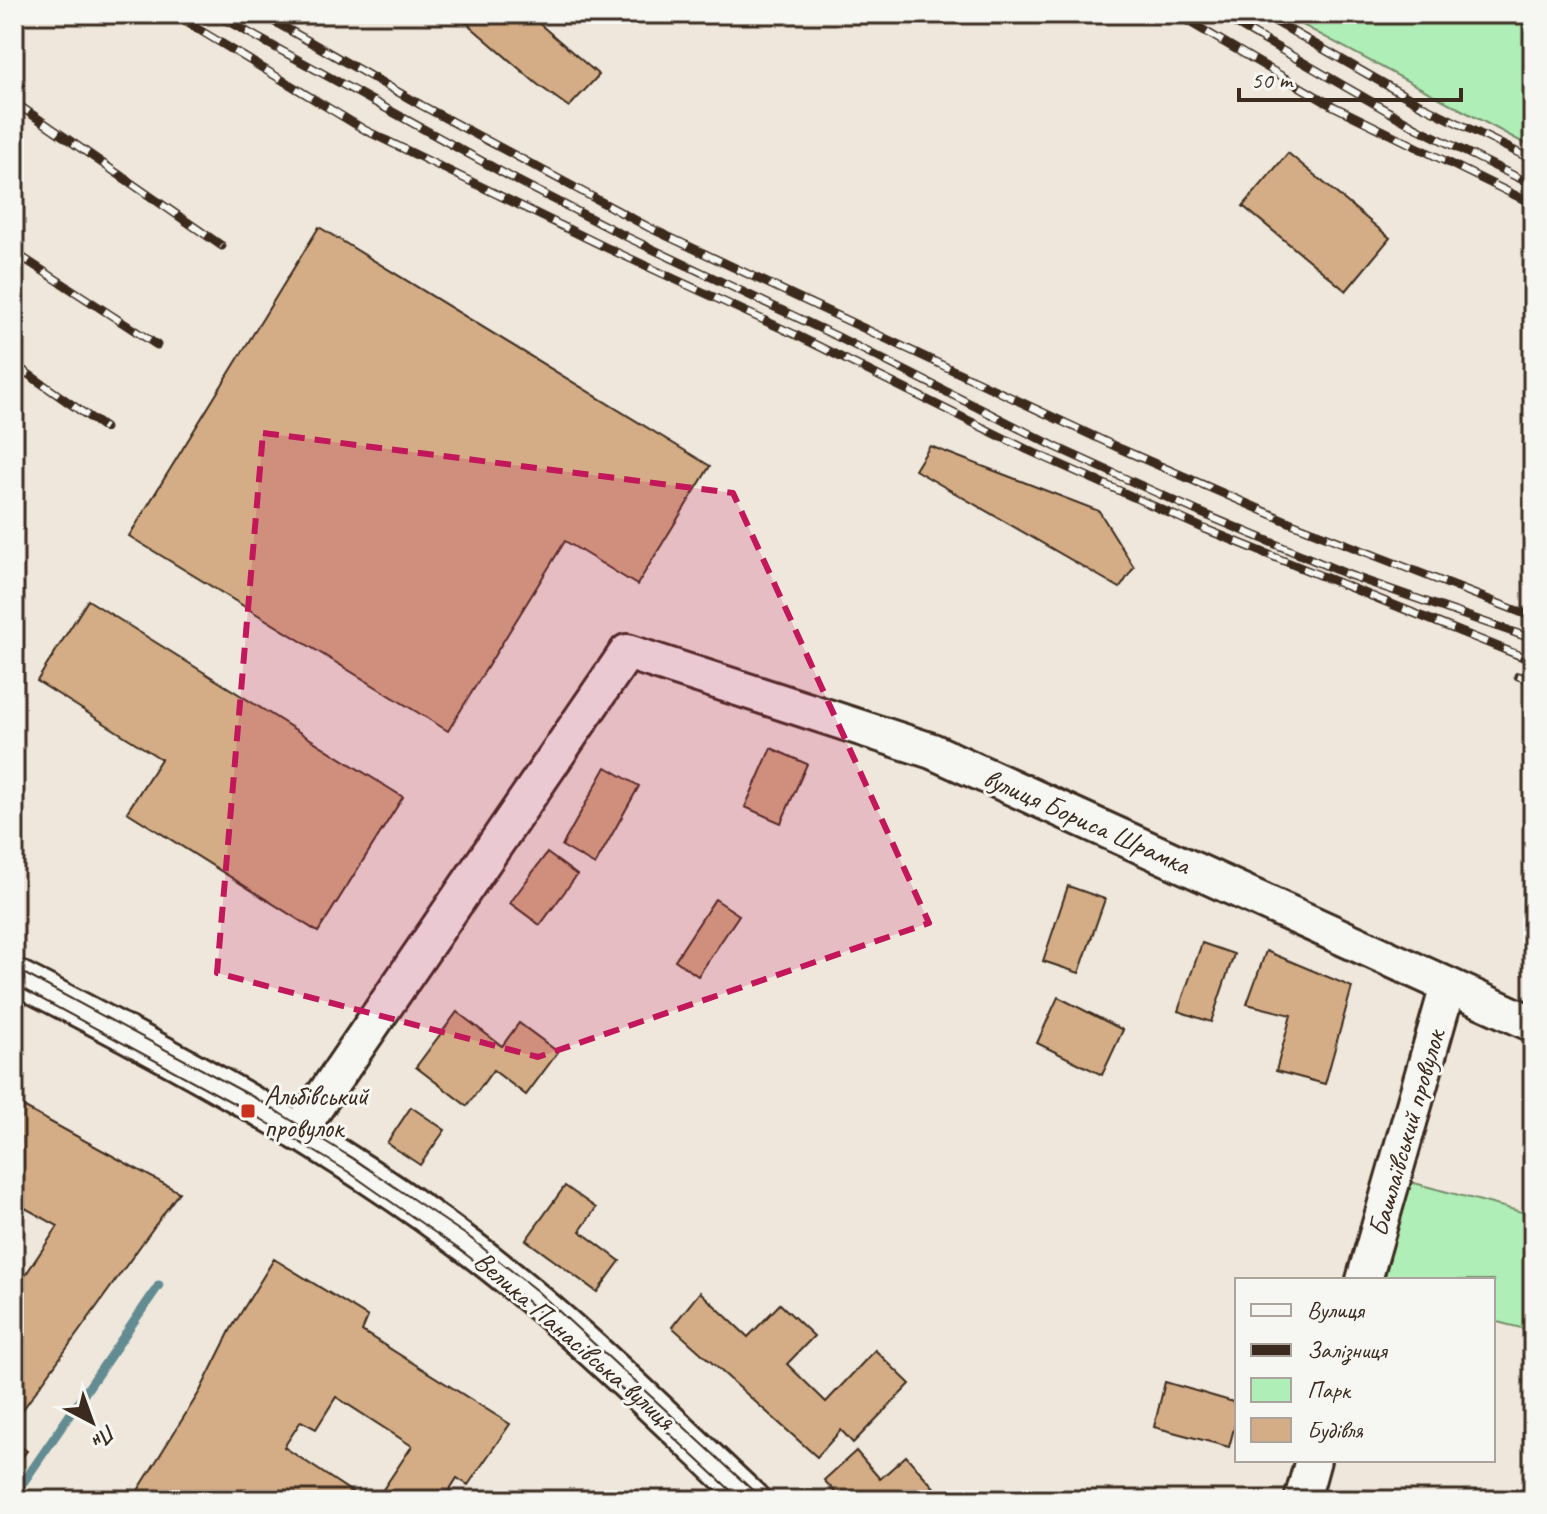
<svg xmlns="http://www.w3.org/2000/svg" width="1547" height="1514" font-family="Caveat,sans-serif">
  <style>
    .green { fill: #afefb7; stroke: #758c6a; stroke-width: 2 }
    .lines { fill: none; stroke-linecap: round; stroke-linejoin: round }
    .stream { stroke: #648c92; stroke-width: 9 }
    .building { fill: #d4ad86; stroke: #3b2a1e; stroke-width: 2 }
    .minor-casing { stroke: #3b2a1e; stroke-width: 40 }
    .minor { stroke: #f6f6f2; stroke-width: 34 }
    .tram { stroke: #3b2a1e; stroke-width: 2 }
    .rail-casing { stroke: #3b2a1e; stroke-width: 9 }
    .rail { stroke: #f6f6f2; stroke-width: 6; stroke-dasharray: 18; stroke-linecap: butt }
    .marked { fill: #c2185b; fill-opacity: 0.2; stroke: #c2185b; stroke-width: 6; stroke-dasharray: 16 10; stroke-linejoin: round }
    .poi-dot { fill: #c8321e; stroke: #f6f6f2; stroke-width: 3 }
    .labels { text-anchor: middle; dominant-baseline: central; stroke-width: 6; stroke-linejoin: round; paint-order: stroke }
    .street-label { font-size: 28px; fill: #3b2a1e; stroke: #f6f6f2 }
    .poi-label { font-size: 28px; fill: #3b2a1e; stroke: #f6f6f2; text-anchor: start }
  </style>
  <rect width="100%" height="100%" fill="#efe7dc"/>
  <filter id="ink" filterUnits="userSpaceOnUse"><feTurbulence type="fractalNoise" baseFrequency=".0125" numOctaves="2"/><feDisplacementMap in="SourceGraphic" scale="16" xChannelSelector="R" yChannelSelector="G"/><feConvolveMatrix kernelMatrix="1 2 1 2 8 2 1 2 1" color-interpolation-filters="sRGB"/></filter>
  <g filter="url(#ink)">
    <!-- green -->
    <g class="green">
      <path d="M 1283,14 L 1533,14 L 1533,148 L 1293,20 Z"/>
      <path d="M 1403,1180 L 1533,1215 L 1533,1331 L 1493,1321 L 1493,1280 L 1375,1280 Z"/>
    </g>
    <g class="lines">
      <!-- stream -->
      <path class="stream" d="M 14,1496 L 159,1285"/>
    </g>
    <!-- building -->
    <g class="building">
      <path d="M 456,14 L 528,14 L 599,75 L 569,107 L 537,84 Z"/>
      <path d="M 1288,153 L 1390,238 L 1346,291 L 1243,206 Z"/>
      <path d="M 319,227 L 710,466 L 637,585 L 565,541 L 448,731 L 129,536 Z"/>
      <path d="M 930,446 L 1099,511 L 1134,567 L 1120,588 L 915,470 Z"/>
      <path d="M 88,600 L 403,797 L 318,932 L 127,812 L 161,759 L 37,681 Z"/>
      <path d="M 771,748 L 807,764 L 781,823 L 745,807 Z"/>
      <path d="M 606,767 L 639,786 L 595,865 L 562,846 Z"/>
      <path d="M 547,853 L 577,875 L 540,925 L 510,903 Z"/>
      <path d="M 1068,886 L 1105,899 L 1079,973 L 1043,961 Z"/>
      <path d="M 715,899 L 739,915 L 698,976 L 675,960 Z"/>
      <path d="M 1202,943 L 1234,954 L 1211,1022 L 1178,1011 Z"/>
      <path d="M 1266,951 L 1352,987 L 1325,1084 L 1276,1071 L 1291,1015 L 1247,1004 Z"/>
      <path d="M 1058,997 L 1123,1030 L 1102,1075 L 1037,1043 Z"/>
      <path d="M 457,1012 L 502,1046 L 519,1023 L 558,1052 L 526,1095 L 493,1070 L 467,1106 L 416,1067 Z"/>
      <path d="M 14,1102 L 179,1192 L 14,1422 L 14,1292 L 58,1226 L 14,1202 Z"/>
      <path d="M 411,1107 L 445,1130 L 420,1165 L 387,1143 Z"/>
      <path d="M 565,1186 L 596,1208 L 580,1231 L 620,1261 L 597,1292 L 526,1240 Z"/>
      <path d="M 274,1259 L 368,1317 L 362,1331 L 510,1424 L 468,1485 L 457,1478 L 443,1500 L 376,1500 L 412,1446 L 336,1397 L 316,1429 L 301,1421 L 284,1447 L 364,1500 L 132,1500 L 200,1391 L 231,1329 Z"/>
      <path d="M 700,1292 L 748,1337 L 780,1304 L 814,1336 L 787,1364 L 826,1402 L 875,1350 L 910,1384 L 853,1443 L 841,1430 L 817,1457 L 672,1327 Z"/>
      <path d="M 1165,1382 L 1237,1403 L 1237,1417 L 1229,1447 L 1154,1427 Z"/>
      <path d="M 14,1442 L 27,1451 L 14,1467 Z"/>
      <path d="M 856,1451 L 880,1479 L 906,1456 L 937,1491 L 926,1500 L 842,1500 L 824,1480 Z"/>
    </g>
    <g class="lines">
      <!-- minor casing -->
      <g class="minor-casing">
        <g id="minor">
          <path d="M 14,976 C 172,1056 331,1142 472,1249 C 572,1325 661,1415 752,1500"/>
          <path d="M 298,1133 L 627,652 L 932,751 L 1533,1024"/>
          <path d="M 1364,1280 L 1448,986"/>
          <path d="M 1302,1500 L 1313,1460"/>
        </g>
      </g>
      <!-- minor -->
      <use href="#minor" class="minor"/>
      <!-- tram -->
      <g class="tram">
        <path d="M 14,968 L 257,1099 L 352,1158 L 469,1237 L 537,1291 L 763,1500"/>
        <path d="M 14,984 L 248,1111 L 347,1171 L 460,1250 L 527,1301 L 741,1500"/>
      </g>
      <!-- rail casing -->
      <g class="rail-casing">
        <g id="rail">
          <path d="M 173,14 L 365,130 L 605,247 L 796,335 L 1028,450 L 1205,529 L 1533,661"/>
          <path d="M 215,14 L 516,180 L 627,237 L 836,336 L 1056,447 L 1199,512 L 1349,575 L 1533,639"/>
          <path d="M 261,14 L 421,105 L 650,228 L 1121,449 L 1289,522 L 1533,617"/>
          <path d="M 1176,14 L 1331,105 L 1533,204"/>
          <path d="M 1219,14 L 1417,128 L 1533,185"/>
          <path d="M 1262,14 L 1423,106 L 1533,160"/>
          <path d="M 14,102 L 222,246"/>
          <path d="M 14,252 L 157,345"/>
          <path d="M 14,364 L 105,428"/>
          <path d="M 1518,676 L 1533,681"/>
        </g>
      </g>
      <!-- rail -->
      <use href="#rail" class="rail"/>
    </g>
  </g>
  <!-- marked area -->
  <path class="marked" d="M 263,433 L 733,493 L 929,923 L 538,1057 L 217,973 Z"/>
  <!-- markers -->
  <rect class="poi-dot" x="240" y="1103" width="16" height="16" rx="4"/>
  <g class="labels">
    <!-- street labels -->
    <g class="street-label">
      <text transform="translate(1087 821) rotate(24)">вулиця Бориса Шрамка</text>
      <text transform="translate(1406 1133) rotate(-74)">Башлаївський провулок</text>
      <text transform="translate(575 1340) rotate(41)">Велика Панасівська вулиця</text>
    </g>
    <!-- poi labels -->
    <g class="poi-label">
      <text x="264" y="1095">Альбівський<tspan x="264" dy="32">провулок</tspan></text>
    </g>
  </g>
  <!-- margin -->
  <rect width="1547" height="1514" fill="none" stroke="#f6f6f2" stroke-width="48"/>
  <rect x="24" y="24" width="1499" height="1466" fill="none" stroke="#3b2a1e" stroke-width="3" filter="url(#ink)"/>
  <!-- legend -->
  <rect x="1235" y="1278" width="260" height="184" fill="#f6f6f2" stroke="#aba49d" stroke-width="2"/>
  <rect x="1251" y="1304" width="40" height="12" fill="#f6f6f2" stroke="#aba49d" stroke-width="2"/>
  <text x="1307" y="1318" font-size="24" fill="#3b2a1e">Вулиця</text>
  <rect x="1251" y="1344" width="40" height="12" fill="#3b2a1e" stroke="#aba49d" stroke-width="2"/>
  <text x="1307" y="1358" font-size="24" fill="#3b2a1e">Залізниця</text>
  <rect x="1251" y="1378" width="40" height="24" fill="#afefb7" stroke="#aba49d" stroke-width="2"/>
  <text x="1307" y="1398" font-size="24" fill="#3b2a1e">Парк</text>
  <rect x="1251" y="1418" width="40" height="24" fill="#d4ad86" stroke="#aba49d" stroke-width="2"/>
  <text x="1307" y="1438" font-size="24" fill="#3b2a1e">Будівля</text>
  <!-- north arrow -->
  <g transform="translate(92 1422) rotate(139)" stroke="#f6f6f2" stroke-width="6" paint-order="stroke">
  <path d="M0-6L14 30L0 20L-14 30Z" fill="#3b2a1e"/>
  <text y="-12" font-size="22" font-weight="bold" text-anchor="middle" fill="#3b2a1e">Пн</text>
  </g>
  <!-- scale -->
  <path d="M1239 88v12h222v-12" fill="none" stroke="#3b2a1e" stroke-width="4"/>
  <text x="1251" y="88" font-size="24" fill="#3b2a1e" stroke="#f6f6f2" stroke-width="6" paint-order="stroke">50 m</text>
</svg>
